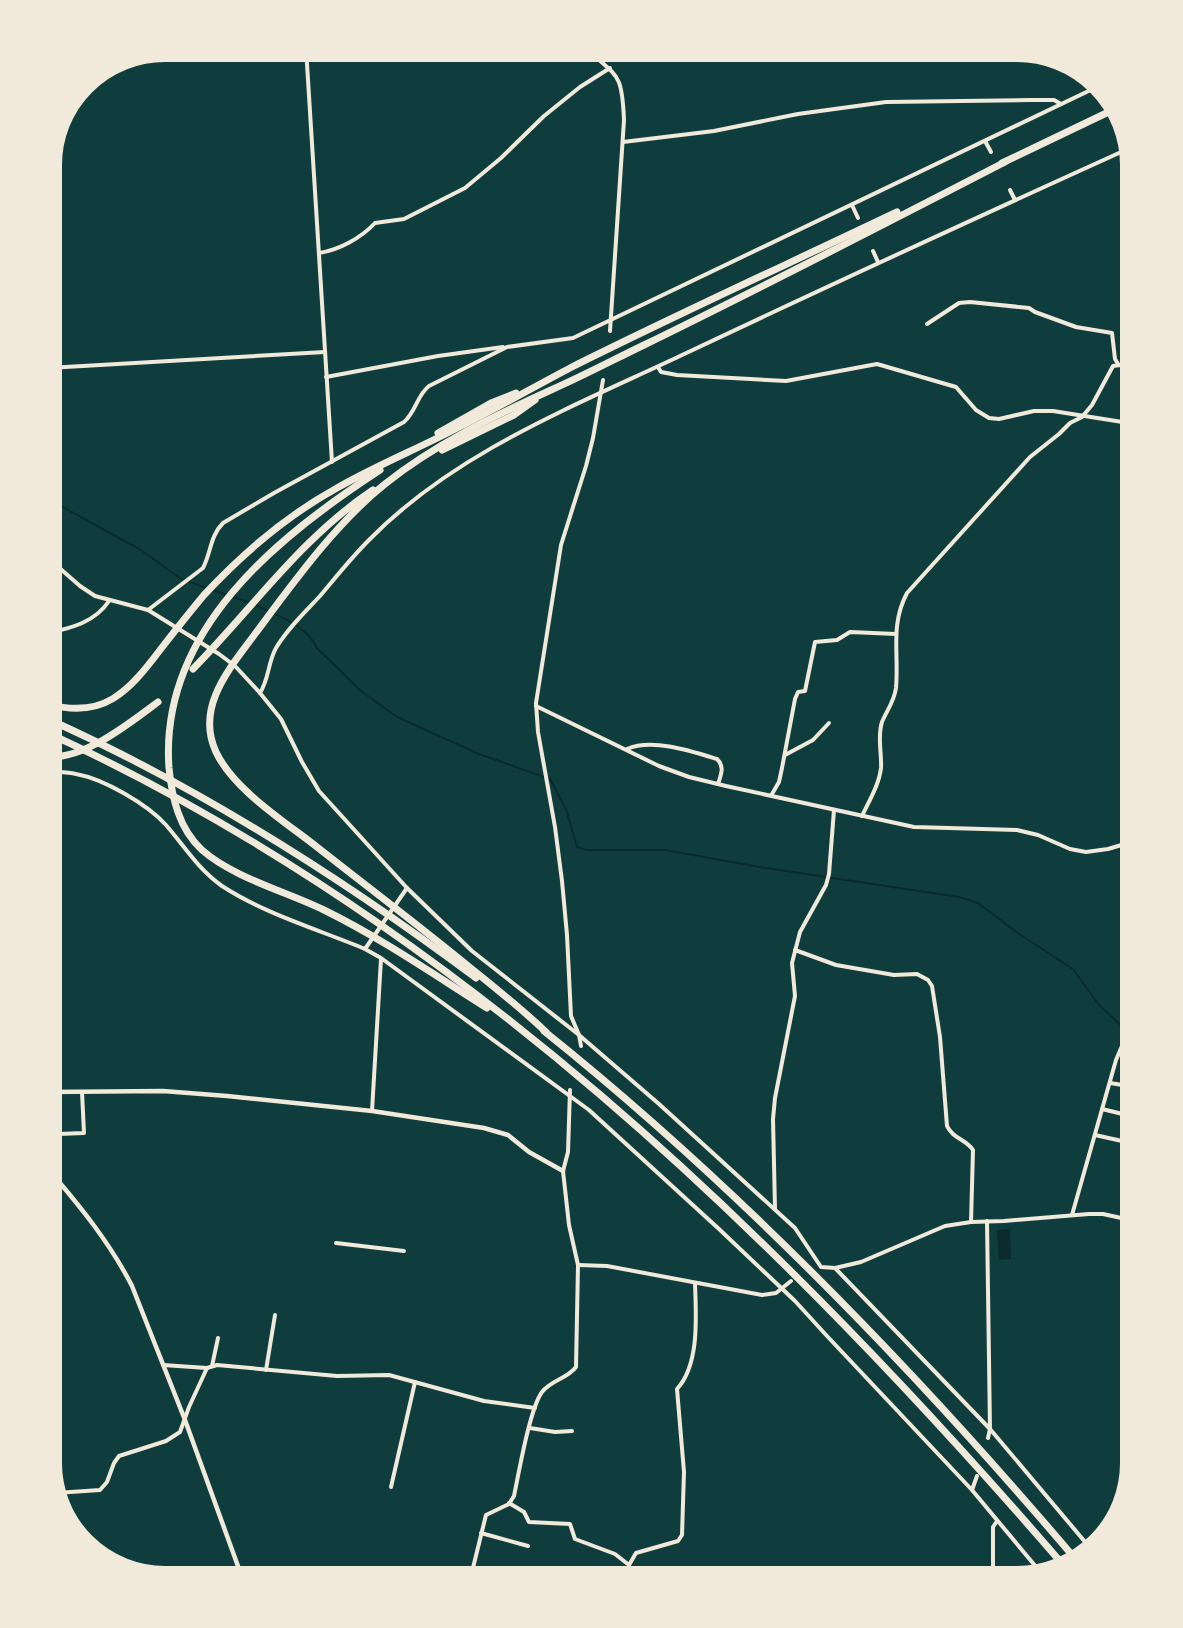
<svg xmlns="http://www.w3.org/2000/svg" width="1183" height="1628" font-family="Montserrat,sans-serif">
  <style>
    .water { fill: #0a2a2b }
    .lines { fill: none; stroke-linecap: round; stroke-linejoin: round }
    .stream { stroke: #0a2a2b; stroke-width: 2 }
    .minor { stroke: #f1e9da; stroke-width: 4 }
    .tertiary { stroke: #f1e9da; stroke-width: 4.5 }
    .motorway { stroke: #f1e9da; stroke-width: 7 }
    .rim { fill: none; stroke: #f1e9da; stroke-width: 8 }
  </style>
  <rect width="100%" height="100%" fill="#0f3d3e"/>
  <!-- water -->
  <path class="water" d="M 1010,1229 L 1011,1259 L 999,1260 L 997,1230 Z"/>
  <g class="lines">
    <!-- stream -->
    <g class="stream">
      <path d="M 48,499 L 141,550 L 181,579 L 207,588"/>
      <path d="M 213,590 L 227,595"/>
      <path d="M 233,597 L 250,603"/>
      <path d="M 255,605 C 277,615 306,625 317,648 L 361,691 L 397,717 L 479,754 L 550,779 L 566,809 L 577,847 L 586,850 L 665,850 L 766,868 L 959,897 L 978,903 L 1019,934 L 1073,969 L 1099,1005 L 1135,1038"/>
    </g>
    <!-- minor -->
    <g class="minor">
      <path d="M 306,48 L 332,462"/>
      <path d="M 586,48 C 618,78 622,72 624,120 L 610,331"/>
      <path d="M 985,141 L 991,152"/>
      <path d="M 623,142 L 714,131 L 798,114 L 886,102 L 1030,100 L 1054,100 L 1061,104"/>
      <path d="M 1010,190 L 1015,200"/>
      <path d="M 852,205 L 858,218"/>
      <path d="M 873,251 L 878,262"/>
      <path d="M 319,253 C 339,250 361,238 375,223 L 404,219 L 465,188 L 501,158 L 544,116 L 580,87 L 610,68"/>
      <path d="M 927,324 L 959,303 L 970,302 L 1029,308 L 1035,312 L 1076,327 L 1112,333 L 1115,359 L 1118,364"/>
      <path d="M 658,367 L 661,372 L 677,375 L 786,381 L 877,364 L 956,387 L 976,410 L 989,418 L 999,419 L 1034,411 L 1053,411 L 1135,424"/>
      <path d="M 48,368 L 325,352"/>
      <path d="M 326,377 L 438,356 L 503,347"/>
      <path d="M 603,380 L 593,438 L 586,466 L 561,545 L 536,703 L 538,732 L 555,827 L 562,881 L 567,935 L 571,1016 L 579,1035 L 659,1104 L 795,1228 L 821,1267 L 835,1268 L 990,1429 L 1091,1549"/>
      <path d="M 48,558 L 80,586 L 95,596 L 148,610 L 203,568 C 211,553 210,536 223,523 L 274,493 L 404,422 C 416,412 417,395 429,386 L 507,347 L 573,338 L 1099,86"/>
      <path d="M 148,610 L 219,654 L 235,666 L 260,693 L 281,719 L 302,762 L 319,791 L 407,888 L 472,951 L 579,1035 L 581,1046"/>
      <path d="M 48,633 C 72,628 95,622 109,601"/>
      <path d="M 260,693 C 269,679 268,662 276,648 C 287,629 305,612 320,596 C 336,577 351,558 369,540 C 454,453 572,407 680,356 C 830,285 980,216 1130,148"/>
      <path d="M 536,706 L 659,766 L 689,777 L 726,786 L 914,827 L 1017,830 L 1038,835 L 1070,849 L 1086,852 L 1108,849 L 1135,841"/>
      <path d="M 627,749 C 652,738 691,751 717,759 C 725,767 721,774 718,784"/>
      <path d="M 785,755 L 813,740 L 829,723"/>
      <path d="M 48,771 C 57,772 67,772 76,774 C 104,779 147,804 166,825 C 185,847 198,869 222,886 C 265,914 317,929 365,949 L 381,958 L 589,1110 L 719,1229 L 795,1301 L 827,1336 L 972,1490 L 1042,1574"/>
      <path d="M 772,794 L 779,782 L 782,768 L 795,699 L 798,692 L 805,691 L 815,642 L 837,640 L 850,632 L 896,634"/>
      <path d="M 862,816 C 869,801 879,785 881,768 C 882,754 877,737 882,722 C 887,710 894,702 896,688 C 899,653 890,625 907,593 L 1030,457 L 1059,434 L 1070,423 L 1082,417 L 1092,405 L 1113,366 L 1135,363"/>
      <path d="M 365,949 L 407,888"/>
      <path d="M 795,950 L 836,965 L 894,975 L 917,974 L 928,980 L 932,986 L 940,1037 L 947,1126 C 953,1139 966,1139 973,1150 L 971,1222"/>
      <path d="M 1110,1083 L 1135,1087"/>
      <path d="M 55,1092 L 58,1134 L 84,1133 L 82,1092"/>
      <path d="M 1102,1109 L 1135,1117"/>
      <path d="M 372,1111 L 381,959"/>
      <path d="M 1095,1135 L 1122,1141"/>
      <path d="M 775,1209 L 773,1119 L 775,1098 L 795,996 L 792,963 L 800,932 L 826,885 L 829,874 L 834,810"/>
      <path d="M 1072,1215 L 1116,1060 L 1125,1039 L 1135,1026"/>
      <path d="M 987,1221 L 990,1429 L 988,1438"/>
      <path d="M 336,1243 L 404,1251"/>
      <path d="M 578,1265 L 607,1266 L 762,1295 L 776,1293 L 791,1281"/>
      <path d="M 835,1268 L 861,1262 L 945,1226 L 971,1222 L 1004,1221 L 1089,1214 L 1103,1214 L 1135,1221"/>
      <path d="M 163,1365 L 207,1368"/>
      <path d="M 212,1366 L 218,1338"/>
      <path d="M 266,1370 L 275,1315"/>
      <path d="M 530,1428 L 555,1432 L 572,1431"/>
      <path d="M 391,1487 L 415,1382"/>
      <path d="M 972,1490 L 977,1476"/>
      <path d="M 56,1493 L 100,1490 L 107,1482 L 114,1463 L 119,1456 L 166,1441 L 180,1432 L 189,1407 L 207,1368 L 217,1365 L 337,1376 L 389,1375 L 484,1401 L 535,1408"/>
      <path d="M 509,1503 L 524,1512 L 529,1522 L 570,1524 L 575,1539 L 615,1554 L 629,1565"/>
      <path d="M 481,1533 L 528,1546"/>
      <path d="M 470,1580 L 486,1515 L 509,1504 L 514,1496 C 519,1472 530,1408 542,1392 C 551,1380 567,1379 576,1367 L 578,1265 L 569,1225 L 563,1171 L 568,1152 L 570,1090"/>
      <path d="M 630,1580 L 629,1565 L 636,1553 L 678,1541 L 682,1535 L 684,1472 L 677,1389 C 700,1364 696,1315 695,1283"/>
      <path d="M 993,1580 L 993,1527 L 997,1521"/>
    </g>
    <!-- tertiary -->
    <g class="tertiary">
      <path d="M 48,1092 L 163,1091 L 227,1096 L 372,1111 L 484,1128 L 508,1135 L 529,1152 L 563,1171"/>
      <path d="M 48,1169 C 80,1206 110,1243 132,1286 L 185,1420 L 243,1580"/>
    </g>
    <!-- motorway -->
    <g class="motorway">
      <path d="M 1002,163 L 1119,107"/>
      <path d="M 438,433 L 491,403 L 516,393"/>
      <path d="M 442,450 L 514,415 L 535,400"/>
      <path d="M 380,470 C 277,537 159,631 169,768 C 172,798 179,829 202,850 C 234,878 285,891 324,910 C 381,938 433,974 487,1008"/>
      <path d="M 193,669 C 253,608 301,538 373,490"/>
      <path d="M 48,704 C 104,720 129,691 160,650 C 174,632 189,613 204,595 C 243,553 286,516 337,488 C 377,465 422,447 463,425 C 499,407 534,387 570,368 C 678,314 788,264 897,212"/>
      <path d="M 48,719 C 201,788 342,878 476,978"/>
      <path d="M 48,733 C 452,919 779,1235 1065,1567"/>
      <path d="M 48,757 C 85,759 130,723 158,702"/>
      <path d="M 544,1031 C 740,1188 916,1371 1078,1562"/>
      <path d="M 546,1032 C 523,1010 498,990 473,970 C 422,928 369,888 317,847 C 284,821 234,790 216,752 C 195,707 230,668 255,634 C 293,583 336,523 385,484 C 435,444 494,416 551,390 C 583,376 613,360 644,345 C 765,286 885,224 1005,162"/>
    </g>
  </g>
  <!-- crop -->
  <path d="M0 0H1183V1628H0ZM165 58H1017A107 107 0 0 1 1124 165V1463A107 107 0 0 1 1017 1570H165A107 107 0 0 1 58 1463V165A107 107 0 0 1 165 58Z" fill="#f1e9da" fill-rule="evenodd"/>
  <path class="rim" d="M165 58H1017A107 107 0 0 1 1124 165V1463A107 107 0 0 1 1017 1570H165A107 107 0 0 1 58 1463V165A107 107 0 0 1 165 58Z"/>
</svg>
